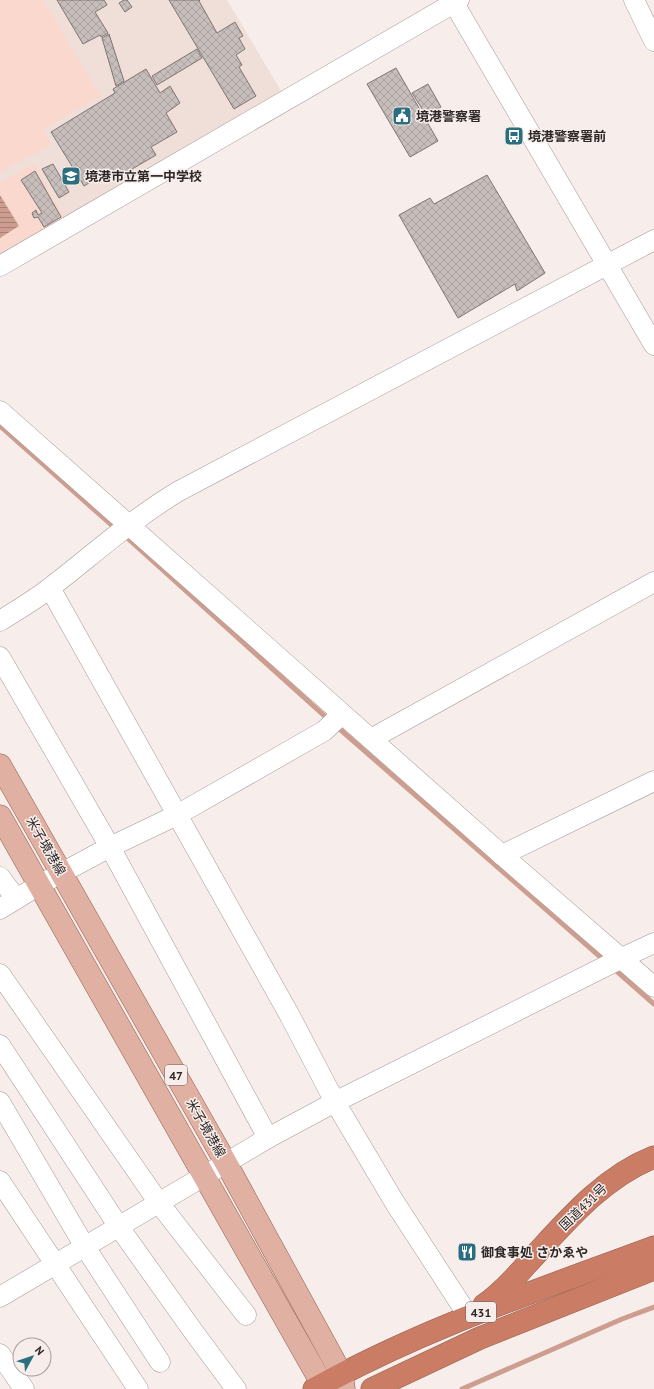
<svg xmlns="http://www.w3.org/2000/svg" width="654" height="1389" font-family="'PT Sans','Noto Sans JP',sans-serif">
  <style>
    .built { fill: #f0ded9 }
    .grass { fill: #fad8cd }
    .water { fill: url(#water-rules) }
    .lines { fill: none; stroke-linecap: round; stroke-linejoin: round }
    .stream { stroke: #cd9e8f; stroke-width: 5 }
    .building { fill: url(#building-cross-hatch); stroke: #7e7572 }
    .minor-casing { stroke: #a49a98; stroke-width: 21 }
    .major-casing { stroke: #935f4f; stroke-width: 23 }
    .highway-casing { stroke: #935f4f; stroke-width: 23 }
    .minor { stroke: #fff; stroke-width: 20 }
    .major { stroke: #e0b0a2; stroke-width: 22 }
    .highway { stroke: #cb7c64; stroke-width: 22 }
    .labels { text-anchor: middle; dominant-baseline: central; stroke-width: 3; stroke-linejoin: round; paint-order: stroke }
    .shield { fill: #f7edea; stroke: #696362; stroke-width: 1 }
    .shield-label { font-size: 12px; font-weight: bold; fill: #2c2827 }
    .poi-label { font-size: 13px; font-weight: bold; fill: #2c2827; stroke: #f7edea; text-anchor: start }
    .street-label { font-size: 13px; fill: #2c2827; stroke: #f7edea }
  </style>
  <defs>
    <pattern id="water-rules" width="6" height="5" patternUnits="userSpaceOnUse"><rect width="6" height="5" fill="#cd9e8f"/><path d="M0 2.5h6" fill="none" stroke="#a78175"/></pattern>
    <pattern id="building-cross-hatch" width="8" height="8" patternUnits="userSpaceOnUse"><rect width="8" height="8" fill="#c7bebb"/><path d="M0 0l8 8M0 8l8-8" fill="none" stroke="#aba3a1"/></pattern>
  </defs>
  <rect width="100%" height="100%" fill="#f7edea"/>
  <!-- built -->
  <path class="built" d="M 0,0 L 227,0 L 284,96 L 0,255 Z"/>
  <!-- grass -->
  <g class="grass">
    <path d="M 0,0 L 43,0 L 101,96 L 43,129 L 51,145 L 0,172 Z"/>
    <path d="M 34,164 L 65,217 L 0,253 L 0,183 Z"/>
  </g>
  <!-- water -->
  <path class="water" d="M 0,195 L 19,226 L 0,238 Z"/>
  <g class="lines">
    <!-- stream -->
    <g class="stream">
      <path d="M 0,426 L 116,529"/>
      <path d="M 124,535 L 329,720"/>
      <path d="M 335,725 L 605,961"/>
      <path d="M 612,967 L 654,1004"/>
      <path d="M 462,1389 L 622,1319 L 654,1307"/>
    </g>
  </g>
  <!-- building -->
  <g class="building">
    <path d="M 57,0 L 104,0 L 107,5 L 95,12 L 108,33 L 101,37 L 100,35 L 83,44 Z"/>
    <path d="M 124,0 L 127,0 L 132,7 L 125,12 L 119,3 Z"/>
    <path d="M 169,0 L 200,0 L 199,1 L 217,33 L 235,22 L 243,36 L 239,38 L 245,49 L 236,55 L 242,65 L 239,67 L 256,96 L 234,109 Z"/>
    <path d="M 109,34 L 124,81 L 116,86 L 102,38 Z"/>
    <path d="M 197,49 L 202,58 L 157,85 L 152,76 Z"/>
    <path d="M 396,68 L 438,141 L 410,157 L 367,84 Z"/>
    <path d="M 146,69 L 160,93 L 170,86 L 180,103 L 166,113 L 177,132 L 151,147 L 156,155 L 115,179 L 110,170 L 84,186 L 51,132 L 115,93 L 113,89 Z"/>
    <path d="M 428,84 L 441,107 L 426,115 L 412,93 Z"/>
    <path d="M 53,164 L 69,192 L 59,198 L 42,169 Z"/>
    <path d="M 35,171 L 61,217 L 44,227 L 38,217 L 34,218 L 32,213 L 36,210 L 38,215 L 42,213 L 21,180 Z"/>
    <path d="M 487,175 L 545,273 L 517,291 L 515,284 L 458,318 L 399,215 L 430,198 L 434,204 Z"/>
  </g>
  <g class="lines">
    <!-- minor casing -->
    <g class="minor-casing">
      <g id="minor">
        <path d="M 452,0 L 654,345"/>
        <path d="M 634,0 L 654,41"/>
        <path d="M 0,266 L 459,0"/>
        <path d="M 0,411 L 502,855 L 654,987"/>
        <path d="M 50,588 L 290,1016 L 335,1102 L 395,1203 L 469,1317"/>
        <path d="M 0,621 C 17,610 35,600 51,587 C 94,554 132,519 179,491 L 654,240"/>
        <path d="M 0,657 L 110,847 L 268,1138"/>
        <path d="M 371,739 L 654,582"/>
        <path d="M 502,855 L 654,781"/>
        <path d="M 0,877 L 16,899"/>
        <path d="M 0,909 L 39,885 L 110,847 L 177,815 L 324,731 L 342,714"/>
        <path d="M 0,974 L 159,1203 L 246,1315"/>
        <path d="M 0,1045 L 119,1227 L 193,1331 L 236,1389"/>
        <path d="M 0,1102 L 85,1247 L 160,1362"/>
        <path d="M 0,1181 L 138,1389"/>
        <path d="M 0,1297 L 268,1138 L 335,1102 L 622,958 L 654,943"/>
        <path d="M 0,1354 L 24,1389"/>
      </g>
    </g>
    <!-- major casing -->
    <g class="major-casing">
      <g id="major">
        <path d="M 0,765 L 226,1163 L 342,1375 L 344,1389"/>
        <path d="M 0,816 L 322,1384 L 329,1389"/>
      </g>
    </g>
    <!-- highway casing -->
    <g class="highway-casing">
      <g id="highway">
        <path d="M 484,1305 C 500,1294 513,1280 526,1265 C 564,1224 601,1178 654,1157"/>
        <path d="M 314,1389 C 421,1329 539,1290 654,1247"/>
        <path d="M 372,1389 L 480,1338 L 654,1269"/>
      </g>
    </g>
    <!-- minor -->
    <use href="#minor" class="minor"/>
    <!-- major -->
    <use href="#major" class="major"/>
    <!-- highway -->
    <use href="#highway" class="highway"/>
  </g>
  <!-- icons -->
  <defs>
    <g id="civic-square" transform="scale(1)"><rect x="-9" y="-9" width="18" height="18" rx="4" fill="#2a6e7f" stroke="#f7edea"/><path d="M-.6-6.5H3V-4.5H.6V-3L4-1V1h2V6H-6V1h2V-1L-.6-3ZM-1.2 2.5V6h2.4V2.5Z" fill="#fff"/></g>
    <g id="bus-square" transform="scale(1)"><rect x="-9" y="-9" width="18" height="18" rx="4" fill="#2a6e7f" stroke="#f7edea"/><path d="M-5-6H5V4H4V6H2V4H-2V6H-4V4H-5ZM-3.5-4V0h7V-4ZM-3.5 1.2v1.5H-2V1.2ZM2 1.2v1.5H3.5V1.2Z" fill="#fff"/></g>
    <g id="school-square" transform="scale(1)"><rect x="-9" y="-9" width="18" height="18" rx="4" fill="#2a6e7f" stroke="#f7edea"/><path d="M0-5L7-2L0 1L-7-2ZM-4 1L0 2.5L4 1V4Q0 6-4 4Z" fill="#fff"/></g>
    <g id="restaurant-square" transform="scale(1)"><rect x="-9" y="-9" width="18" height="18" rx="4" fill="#2a6e7f" stroke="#f7edea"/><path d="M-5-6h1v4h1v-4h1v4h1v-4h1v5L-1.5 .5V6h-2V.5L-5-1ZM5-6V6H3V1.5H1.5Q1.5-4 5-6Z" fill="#fff"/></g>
  </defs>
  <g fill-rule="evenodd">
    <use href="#civic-square" x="402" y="116"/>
    <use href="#bus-square" x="514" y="136"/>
    <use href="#school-square" x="71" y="176"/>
    <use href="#restaurant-square" x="467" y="1252"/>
  </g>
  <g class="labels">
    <!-- shield labels -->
    <g class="shield">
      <rect x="165" y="1065" width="22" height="20" rx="3"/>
      <rect x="466" y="1302" width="30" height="20" rx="3"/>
    </g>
    <g class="shield-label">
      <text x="176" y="1075">47</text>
      <text x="481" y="1312">431</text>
    </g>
    <!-- poi labels -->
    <g class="poi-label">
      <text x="416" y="116">境港警察署</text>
      <text x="528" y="136">境港警察署前</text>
      <text x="85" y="176">境港市立第一中学校</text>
      <text x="481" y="1252">御食事処 さかゑや</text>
    </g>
    <!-- street labels -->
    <g class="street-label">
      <text transform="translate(46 846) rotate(60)">米子境港線</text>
      <text transform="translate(206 1128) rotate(60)">米子境港線</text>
      <text transform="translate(583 1207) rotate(-44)">国道431号</text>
    </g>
  </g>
  <!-- north arrow -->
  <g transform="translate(32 1357) rotate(50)"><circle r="19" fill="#f7edea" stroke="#a69e9c"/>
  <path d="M0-3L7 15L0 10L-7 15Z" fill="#2a6e7f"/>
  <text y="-6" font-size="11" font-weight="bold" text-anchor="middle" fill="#2c2827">N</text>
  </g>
</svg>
